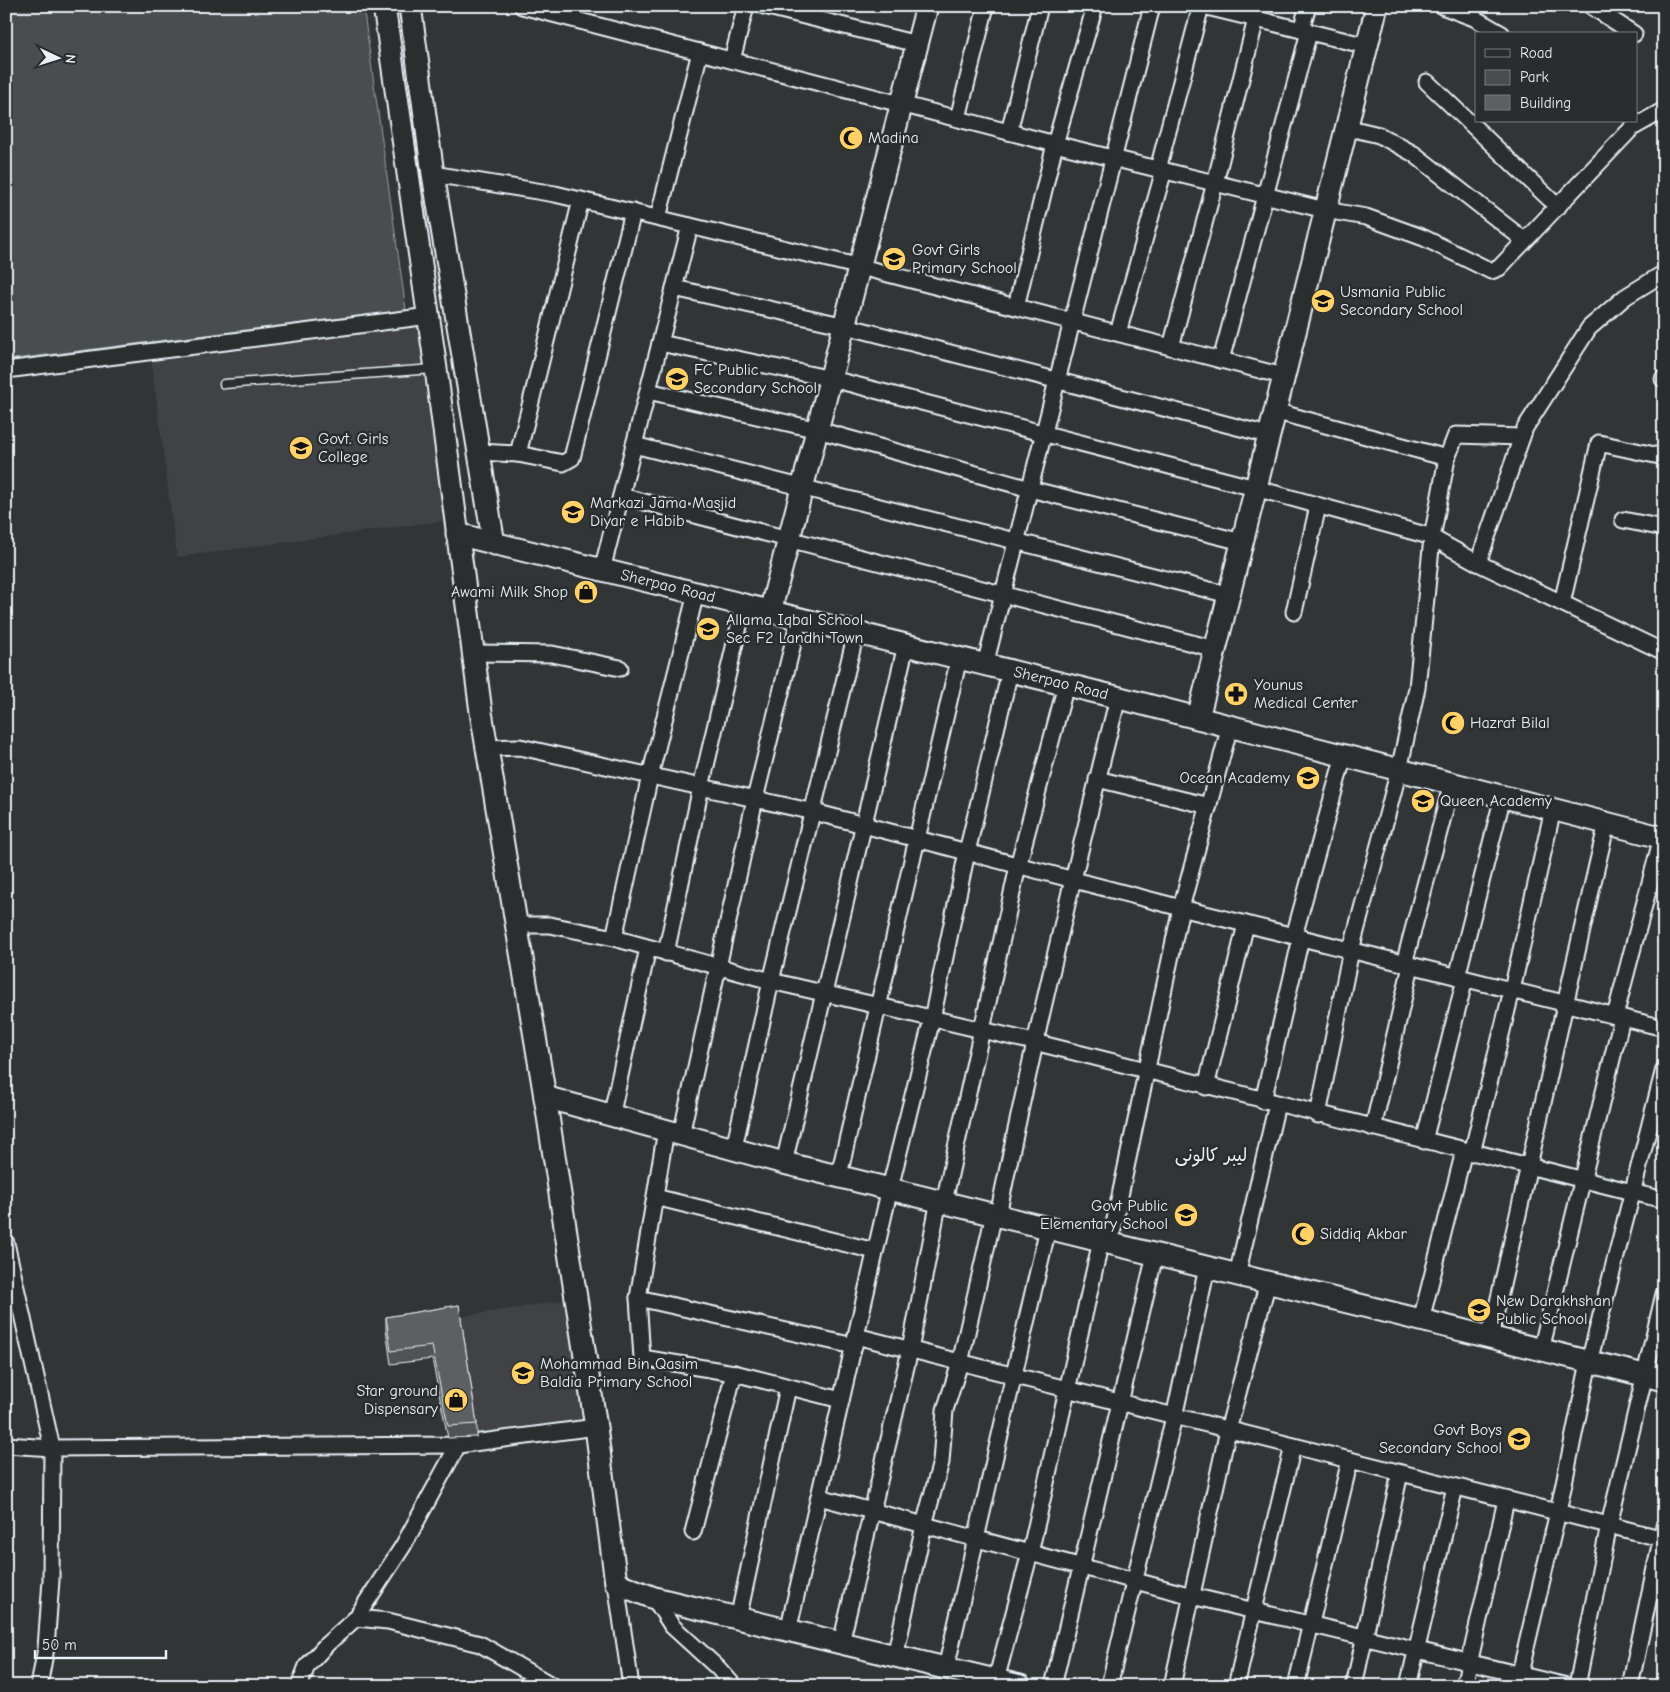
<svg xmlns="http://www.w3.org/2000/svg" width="1670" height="1692" font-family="'Comic Neue','Playpen Sans Arabic',sans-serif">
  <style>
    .built { fill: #3f4244 }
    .green { fill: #494d4f; stroke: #989fa4 }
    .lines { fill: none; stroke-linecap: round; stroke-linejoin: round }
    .lane-casing { stroke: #e8f1f8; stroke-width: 11 }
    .street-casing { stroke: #e8f1f8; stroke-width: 19 }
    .secondary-casing { stroke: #e8f1f8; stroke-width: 25 }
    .lane { stroke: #2a2d2e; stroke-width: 8 }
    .street { stroke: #2a2d2e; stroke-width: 15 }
    .secondary { stroke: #2a2d2e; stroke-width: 21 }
    .wall { fill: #4f5355; stroke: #e8f1f8 }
    .building { fill: #5c6063; stroke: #e8f1f8 }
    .labels { text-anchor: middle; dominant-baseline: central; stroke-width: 5; stroke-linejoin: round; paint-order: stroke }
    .poi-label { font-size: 16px; fill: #e8f1f8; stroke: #2a2d2e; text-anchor: start }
    .street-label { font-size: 16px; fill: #e8f1f8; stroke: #2a2d2e }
    .neighbourhood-label { font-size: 18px; fill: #e8f1f8; stroke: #2a2d2e }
  </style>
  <rect width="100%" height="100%" fill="#323536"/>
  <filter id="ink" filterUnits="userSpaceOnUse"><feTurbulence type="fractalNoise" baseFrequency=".02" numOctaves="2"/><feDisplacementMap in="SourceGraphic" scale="10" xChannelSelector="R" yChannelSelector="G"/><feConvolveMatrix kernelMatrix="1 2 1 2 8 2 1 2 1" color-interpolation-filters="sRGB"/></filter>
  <g filter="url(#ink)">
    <!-- built -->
    <g class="built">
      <path d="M 421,323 L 449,520 L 177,557 L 151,359 Z"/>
      <path d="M 567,1300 L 584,1419 L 477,1437 L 459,1317 Z"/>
    </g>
    <!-- green -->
    <path class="green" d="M 6,6 L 363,6 L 406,310 L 6,360 Z"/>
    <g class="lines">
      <!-- lane casing -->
      <g class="lane-casing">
        <path id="lane" d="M 224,384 L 434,369"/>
      </g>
      <!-- street casing -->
      <g class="street-casing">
        <g id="street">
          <path d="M 522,6 L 1055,144 L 1016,307"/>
          <path d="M 764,6 L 917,44"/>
          <path d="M 1095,6 L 1055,144 L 1325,210 L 1366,217 L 1424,238 L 1491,271 L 1499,268 L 1632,128 L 1664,110"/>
          <path d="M 1203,6 L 1367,46"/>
          <path d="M 1442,6 L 1474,18 L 1502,34"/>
          <path d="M 1591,6 L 1634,34"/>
          <path d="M 1301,30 L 1308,6"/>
          <path d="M 732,60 L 746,6"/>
          <path d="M 1427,82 L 1558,207"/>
          <path d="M 958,118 L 986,6"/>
          <path d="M 1345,127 L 1379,135 L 1414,154 L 1524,240"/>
          <path d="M 1009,132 L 1040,6"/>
          <path d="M 1158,169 L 1201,6"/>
          <path d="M 433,174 L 555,194 L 690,226 L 861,267 L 1283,376"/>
          <path d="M 658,218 L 700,52"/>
          <path d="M 674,288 L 846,326 L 1268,435"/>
          <path d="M 1118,333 L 1164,170"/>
          <path d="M 660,343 L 832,379 L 1255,488 L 1429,536 L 1478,563 L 1664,652"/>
          <path d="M 1171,347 L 1215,183 L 1256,19"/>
          <path d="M 1221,360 L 1309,32"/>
          <path d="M 6,370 L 429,316"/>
          <path d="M 1663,379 L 1664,379"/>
          <path d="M 648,391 L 818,430 L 1030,489 L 1242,542"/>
          <path d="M 1274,411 L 1447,458 L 1432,538 L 1417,688 L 1399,770 L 1351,950 L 1318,1115"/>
          <path d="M 634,445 L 1229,595"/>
          <path d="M 479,452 L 518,454 L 563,463 L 572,458 L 633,212"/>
          <path d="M 518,454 L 581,200"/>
          <path d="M 1447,458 L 1456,435 L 1522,437"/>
          <path d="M 621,496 L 1215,649"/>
          <path d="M 1623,520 L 1664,528"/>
          <path d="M 1478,563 L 1525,428 L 1589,328 L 1625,297 L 1664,273"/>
          <path d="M 602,570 L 690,226"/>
          <path d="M 1562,603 L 1599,443 L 1664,457"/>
          <path d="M 1294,612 L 1318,506"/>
          <path d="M 473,653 L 552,654 L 620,668"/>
          <path d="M 985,665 L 1152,6"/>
          <path d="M 487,748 L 520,747 L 814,812 L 1181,908 L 1664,1028"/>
          <path d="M 1097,779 L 1209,806"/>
          <path d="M 517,925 L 550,925 L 614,938 L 771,981 L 1034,1042 L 1664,1200"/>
          <path d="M 1294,936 L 1344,755"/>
          <path d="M 614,938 L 650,776 L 696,593"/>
          <path d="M 666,953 L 701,787 L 744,605"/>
          <path d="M 1404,964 L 1452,783"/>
          <path d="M 1457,977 L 1503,796"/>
          <path d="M 1615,1016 L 1662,837"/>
          <path d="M 1206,1087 L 1246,924"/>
          <path d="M 1263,1101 L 1301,938"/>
          <path d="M 611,1117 L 648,948"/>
          <path d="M 1373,1128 L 1411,966"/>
          <path d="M 666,1130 L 638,1298 L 642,1358 L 734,1373 L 841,1400"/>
          <path d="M 681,1135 L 755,799 L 799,619"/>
          <path d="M 1424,1141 L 1465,979"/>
          <path d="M 734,1148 L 771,981 L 856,633"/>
          <path d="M 1472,1153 L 1512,990 L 1553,809"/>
          <path d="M 784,1163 L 906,645"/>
          <path d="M 839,1175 L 959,658"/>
          <path d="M 655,1197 L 875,1251"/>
          <path d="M 944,1202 L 1018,866 L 1066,685"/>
          <path d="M 998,1215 C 1034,1041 1074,869 1118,698"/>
          <path d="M 6,1243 L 52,1448 L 51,1580 L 46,1648 L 39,1686"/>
          <path d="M 1110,1243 L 1181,908 L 1230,726"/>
          <path d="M 1237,1275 L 1277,1104"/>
          <path d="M 638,1298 L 854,1346"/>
          <path d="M 1421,1320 L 1464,1151"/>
          <path d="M 856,1336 L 1664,1539"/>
          <path d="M 1490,1337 C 1530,1166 1566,994 1607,823"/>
          <path d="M 1541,1350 L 1622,1018"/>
          <path d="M 6,1445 L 52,1448 L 458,1445 L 596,1427"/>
          <path d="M 819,1497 L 1192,1596 L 1567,1686"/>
          <path d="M 693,1532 L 734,1373"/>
          <path d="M 616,1583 L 631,1686"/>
          <path d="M 654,1598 L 672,1626 L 718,1668 L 734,1686"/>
          <path d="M 356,1618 L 388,1621 L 480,1644 L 553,1686"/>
          <path d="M 738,1619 L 788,1387"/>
          <path d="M 788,1631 L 890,1188 L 932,1019 L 967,852 L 1010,671"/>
          <path d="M 841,1643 L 910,1350 L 939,1200"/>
          <path d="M 895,1656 L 924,1525 L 941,1462 L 945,1410 L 960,1363 L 994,1214"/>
          <path d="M 946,1668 L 1048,1228"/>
          <path d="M 996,1680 L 1030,1553 L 1101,1241"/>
          <path d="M 299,1686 L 307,1666 L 327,1644 L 356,1618 L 403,1546 L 458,1445"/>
          <path d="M 1053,1686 L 1155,1255"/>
          <path d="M 1109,1686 L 1174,1417 L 1207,1268"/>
          <path d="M 1172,1686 L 1228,1430 L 1268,1282"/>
          <path d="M 1236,1686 L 1293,1446"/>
          <path d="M 1296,1686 L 1350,1460"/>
          <path d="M 1354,1686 L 1400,1473"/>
          <path d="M 1408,1686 L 1455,1487"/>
          <path d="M 1464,1686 L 1506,1500"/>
          <path d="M 1517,1686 L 1558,1512 L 1589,1362 L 1664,1069"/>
          <path d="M 1577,1686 L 1609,1525 L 1664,1294"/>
          <path d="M 1630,1686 L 1664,1526"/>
        </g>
      </g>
      <!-- secondary casing -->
      <g class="secondary-casing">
        <g id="secondary">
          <path d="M 384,6 L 436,369 L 481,712 L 545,1097 L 596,1427 L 616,1583 L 654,1598 L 1020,1686"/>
          <path d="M 410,6 L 433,174 L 494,544"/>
          <path d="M 457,534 L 1112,696 L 1664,838"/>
          <path d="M 770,612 L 927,6"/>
          <path d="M 1198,718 L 1377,6"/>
          <path d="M 545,1097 L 784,1163 L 1664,1380"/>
        </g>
      </g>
      <!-- lane -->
      <use href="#lane" class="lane"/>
      <!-- street -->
      <use href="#street" class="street"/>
      <!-- secondary -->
      <use href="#secondary" class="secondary"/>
    </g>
    <!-- wall -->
    <path class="wall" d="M 459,1305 L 477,1424 L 477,1437 L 448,1438 L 432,1359 L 391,1364 L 386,1329 L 386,1317 Z"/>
    <!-- building -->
    <path class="building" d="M 459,1305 L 477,1424 L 448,1426 L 432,1346 L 391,1351 L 386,1317 Z"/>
  </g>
  <!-- icons -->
  <defs>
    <g id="mosque-disc" transform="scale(1.25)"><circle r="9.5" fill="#ffd166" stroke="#2a2d2e"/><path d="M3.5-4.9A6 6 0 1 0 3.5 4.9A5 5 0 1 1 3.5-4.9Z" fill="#111"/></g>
    <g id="school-disc" transform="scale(1.25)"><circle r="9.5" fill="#ffd166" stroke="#2a2d2e"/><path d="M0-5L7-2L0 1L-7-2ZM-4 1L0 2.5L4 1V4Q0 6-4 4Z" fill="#111"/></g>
    <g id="shop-disc" transform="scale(1.25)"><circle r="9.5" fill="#ffd166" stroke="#2a2d2e"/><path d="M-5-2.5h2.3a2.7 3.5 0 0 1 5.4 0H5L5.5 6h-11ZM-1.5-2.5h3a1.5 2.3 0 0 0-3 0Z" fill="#111"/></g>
    <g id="pharmacy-disc" transform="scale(1.25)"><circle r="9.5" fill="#ffd166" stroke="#2a2d2e"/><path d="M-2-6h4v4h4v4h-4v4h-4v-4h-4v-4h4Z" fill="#111"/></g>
  </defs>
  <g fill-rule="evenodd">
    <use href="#mosque-disc" x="851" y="138"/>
    <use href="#school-disc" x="894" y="259"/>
    <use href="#school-disc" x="1323" y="301"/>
    <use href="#school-disc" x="677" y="379"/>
    <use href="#school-disc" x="301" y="448"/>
    <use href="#school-disc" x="573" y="512"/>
    <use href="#shop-disc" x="586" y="592"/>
    <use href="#school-disc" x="708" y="629"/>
    <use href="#pharmacy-disc" x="1236" y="694"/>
    <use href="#mosque-disc" x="1453" y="723"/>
    <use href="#school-disc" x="1308" y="778"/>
    <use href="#school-disc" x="1423" y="801"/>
    <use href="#school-disc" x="1186" y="1215"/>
    <use href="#mosque-disc" x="1303" y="1234"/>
    <use href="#school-disc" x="1479" y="1310"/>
    <use href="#school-disc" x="523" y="1373"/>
    <use href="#shop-disc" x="456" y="1400"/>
    <use href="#school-disc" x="1519" y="1439"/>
  </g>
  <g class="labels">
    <!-- poi labels -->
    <g class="poi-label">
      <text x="868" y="138">Madina</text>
      <text x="912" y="250">Govt Girls<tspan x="912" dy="18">Primary School</tspan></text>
      <text x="1340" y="292">Usmania Public<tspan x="1340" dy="18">Secondary School</tspan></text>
      <text x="694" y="370">FC Public<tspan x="694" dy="18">Secondary School</tspan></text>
      <text x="318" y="439">Govt. Girls<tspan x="318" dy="18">College</tspan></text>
      <text x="590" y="503">Markazi Jama Masjid<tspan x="590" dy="18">Diyar e Habib</tspan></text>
      <text x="568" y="592" text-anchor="end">Awami Milk Shop</text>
      <text x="726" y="620">Allama Iqbal School<tspan x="726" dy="18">Sec F2 Landhi Town</tspan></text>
      <text x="1254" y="685">Younus<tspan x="1254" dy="18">Medical Center</tspan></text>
      <text x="1470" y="723">Hazrat Bilal</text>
      <text x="1290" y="778" text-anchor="end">Ocean Academy</text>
      <text x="1440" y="801">Queen Academy</text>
      <text x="1168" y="1206" text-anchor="end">Govt Public<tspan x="1168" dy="18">Elementary School</tspan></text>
      <text x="1320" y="1234">Siddiq Akbar</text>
      <text x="1496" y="1301">New Darakhshan<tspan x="1496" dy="18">Public School</tspan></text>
      <text x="540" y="1364">Mohammad Bin Qasim<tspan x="540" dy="18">Baldia Primary School</tspan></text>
      <text x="438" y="1391" text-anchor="end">Star ground<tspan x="438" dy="18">Dispensary</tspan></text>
      <text x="1502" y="1430" text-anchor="end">Govt Boys<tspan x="1502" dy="18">Secondary School</tspan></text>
    </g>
    <!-- street labels -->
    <g class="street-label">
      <text transform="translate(668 586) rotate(14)">Sherpao Road</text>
      <text transform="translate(1061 683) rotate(14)">Sherpao Road</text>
    </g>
    <!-- neighbourhood labels -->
    <g class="neighbourhood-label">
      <text x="1211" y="1155">لیبر کالونی</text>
    </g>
  </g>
  <!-- margin -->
  <rect width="1670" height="1692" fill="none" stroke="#2a2d2e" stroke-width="25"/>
  <rect x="12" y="12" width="1645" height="1667" fill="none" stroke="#e8f1f8" stroke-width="2" filter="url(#ink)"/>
  <!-- legend -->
  <rect x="1475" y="32" width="162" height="90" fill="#2a2d2e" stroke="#767b7f"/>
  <rect x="1485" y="49" width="25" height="8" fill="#2a2d2e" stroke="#767b7f"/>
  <text x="1520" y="58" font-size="15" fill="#e8f1f8">Road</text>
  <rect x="1485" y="70" width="25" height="15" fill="#494d4f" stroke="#767b7f"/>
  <text x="1520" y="82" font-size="15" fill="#e8f1f8">Park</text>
  <rect x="1485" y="95" width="25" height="15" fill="#5c6063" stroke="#767b7f"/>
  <text x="1520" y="108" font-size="15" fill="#e8f1f8">Building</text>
  <!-- north arrow -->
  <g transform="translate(58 58) rotate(94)" stroke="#2a2d2e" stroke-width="4" paint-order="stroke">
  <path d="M0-4L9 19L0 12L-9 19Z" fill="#e8f1f8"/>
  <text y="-8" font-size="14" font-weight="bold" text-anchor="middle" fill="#e8f1f8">N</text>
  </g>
  <!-- scale -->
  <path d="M35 1650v8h131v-8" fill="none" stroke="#e8f1f8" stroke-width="2.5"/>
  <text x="42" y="1650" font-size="15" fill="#e8f1f8" stroke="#2a2d2e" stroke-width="4" paint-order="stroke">50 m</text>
</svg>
